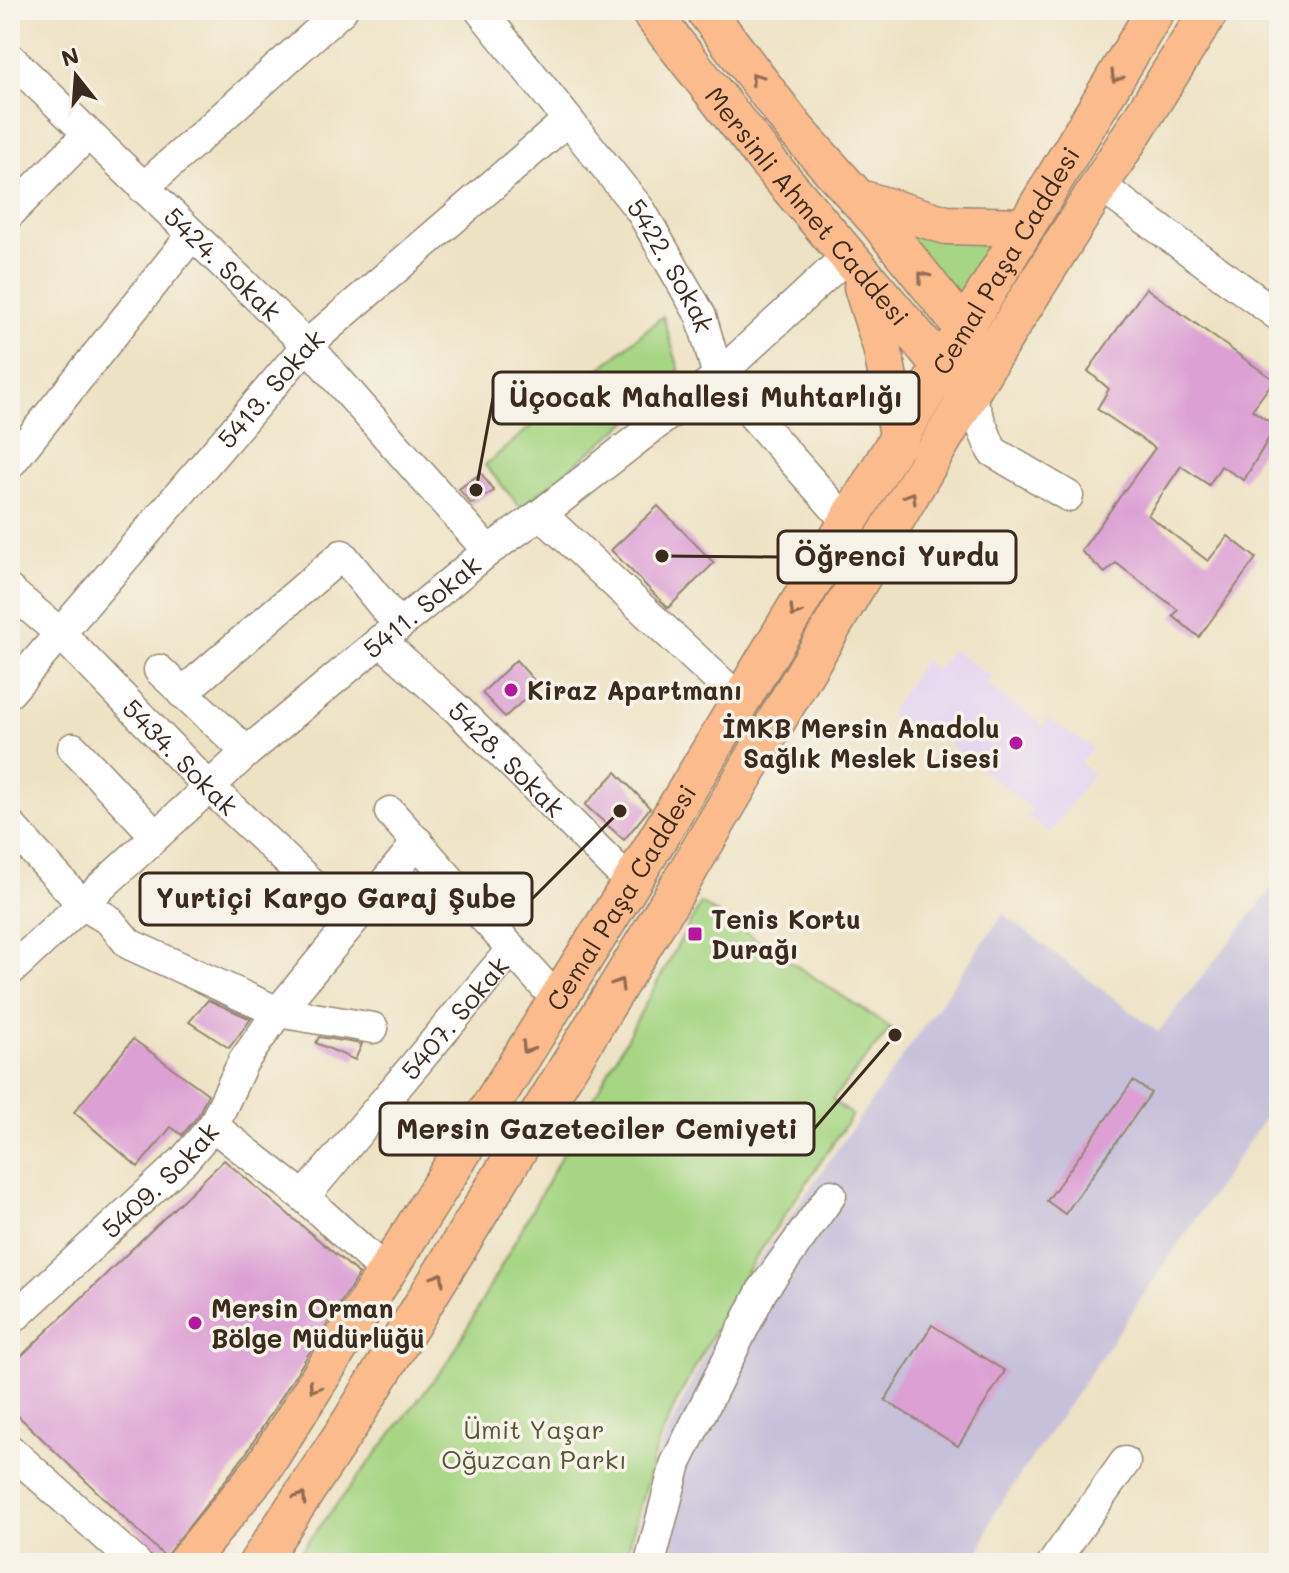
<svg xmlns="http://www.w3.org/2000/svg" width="1289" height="1573" font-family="Mali,sans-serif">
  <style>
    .built { fill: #e4d3f2 }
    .industrial { fill: #c6c0da }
    .green { fill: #a6d583; stroke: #708050; stroke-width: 2 }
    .building { fill: #dca0d4 }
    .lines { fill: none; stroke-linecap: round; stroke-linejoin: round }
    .minor-casing { stroke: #948671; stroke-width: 33 }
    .major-casing { stroke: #948671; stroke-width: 41 }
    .minor { stroke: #fff; stroke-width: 30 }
    .major { stroke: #fbbb8c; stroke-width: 38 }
    .oneway { stroke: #916b50 }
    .poi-dot { fill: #b5179e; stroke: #f7f3e8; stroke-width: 3 }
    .labels { text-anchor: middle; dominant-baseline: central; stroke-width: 7; stroke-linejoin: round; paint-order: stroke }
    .street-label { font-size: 26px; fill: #3b2a1e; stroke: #f7f3e8 }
    .poi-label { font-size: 26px; font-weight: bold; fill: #3b2a1e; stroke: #f7f3e8; text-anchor: start }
    .park-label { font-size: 26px; fill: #565537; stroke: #f7f3e8 }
    .leader { fill: none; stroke: #3b2a1e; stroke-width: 3 }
    .callout-dot { fill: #3b2a1e; stroke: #f7f3e8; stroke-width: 3 }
    .callout { fill: #f7f3e8; stroke: #3b2a1e; stroke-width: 3 }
    .callout-label { font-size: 28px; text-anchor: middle; font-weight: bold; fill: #3b2a1e }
  </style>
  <rect width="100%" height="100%" fill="#f7f3e8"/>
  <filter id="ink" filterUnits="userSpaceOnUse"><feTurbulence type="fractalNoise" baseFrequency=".0125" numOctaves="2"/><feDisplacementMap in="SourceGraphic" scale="16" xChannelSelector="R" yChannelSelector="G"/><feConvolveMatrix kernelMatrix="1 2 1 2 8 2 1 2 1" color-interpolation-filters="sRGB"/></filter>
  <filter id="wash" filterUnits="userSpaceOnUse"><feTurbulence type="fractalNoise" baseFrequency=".006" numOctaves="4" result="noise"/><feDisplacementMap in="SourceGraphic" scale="32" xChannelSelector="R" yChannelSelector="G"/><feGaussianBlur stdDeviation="1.8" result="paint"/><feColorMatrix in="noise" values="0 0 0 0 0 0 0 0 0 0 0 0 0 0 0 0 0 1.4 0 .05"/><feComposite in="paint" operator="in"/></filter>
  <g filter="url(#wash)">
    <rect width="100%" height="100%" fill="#eee2c4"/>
    <!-- built -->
    <path class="built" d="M 952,649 L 991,677 L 986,684 L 1043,726 L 1048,719 L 1092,747 L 1080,763 L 1094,773 L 1050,833 L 1027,816 L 1032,809 L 930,729 L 923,738 L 888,715 L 924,660 L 936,671 Z"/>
    <!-- industrial -->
    <path class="industrial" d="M 1279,880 L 1279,1097 L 993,1515 L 976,1563 L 629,1563 L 659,1452 L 730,1302 L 1003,914 L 1158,1032 Z"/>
    <!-- green -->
    <g class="green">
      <path d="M 883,213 L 993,247 L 959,305 Z"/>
      <path d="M 663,316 L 679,369 L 674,384 L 521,508 L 485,465 Z"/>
      <path d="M 701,903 L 891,1028 L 832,1100 L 852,1115 L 743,1277 L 677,1401 L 655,1451 L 624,1563 L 291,1563 L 450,1359 Z"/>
    </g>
    <g id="blocks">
      <!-- building -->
      <g class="building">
        <path d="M 1146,288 L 1274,380 L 1252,410 L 1276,426 L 1244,480 L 1221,466 L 1209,485 L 1181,466 L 1148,515 L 1208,561 L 1228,536 L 1256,558 L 1199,637 L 1173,616 L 1178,610 L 1116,563 L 1105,573 L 1081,551 L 1155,448 L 1097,409 L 1109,389 L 1088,371 Z"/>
        <path d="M 481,473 L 494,491 L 471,504 L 459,489 Z"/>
        <path d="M 658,506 L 714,563 L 668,608 L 611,550 Z"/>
        <path d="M 516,660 L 539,686 L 505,717 L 482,693 Z"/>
        <path d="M 616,772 L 650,808 L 624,840 L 585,805 Z"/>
        <path d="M 208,1000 L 251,1019 L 229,1048 L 189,1022 Z"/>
        <path d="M 319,1037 L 362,1044 L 355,1060 L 316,1043 Z"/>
        <path d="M 133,1039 L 208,1094 L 198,1116 L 182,1135 L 171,1127 L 138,1167 L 74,1112 Z"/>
        <path d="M 1133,1081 L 1151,1093 L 1065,1214 L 1047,1201 Z"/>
        <path d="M 224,1160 L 359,1274 L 245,1455 L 165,1557 L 10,1408 L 10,1367 Z"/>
        <path d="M 932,1325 L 1005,1371 L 958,1446 L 885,1400 Z"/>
      </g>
    </g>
  </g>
  <g filter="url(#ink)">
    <use href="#blocks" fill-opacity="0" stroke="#948671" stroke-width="2"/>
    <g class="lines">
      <!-- minor casing -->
      <g class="minor-casing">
        <g id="minor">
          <path id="s1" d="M 480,10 L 641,211 L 701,316 L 718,376 L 849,524"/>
          <path id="s2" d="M 10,58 L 307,345 L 488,551"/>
          <path d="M 1099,185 L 1279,316"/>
          <path d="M 143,188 L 342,10"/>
          <path d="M 10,213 L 87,135"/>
          <path d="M 970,397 L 992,451 L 1068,496"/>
          <path d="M 10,464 L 192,235"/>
          <path d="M 541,514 L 741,701"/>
          <path id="s3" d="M 10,591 L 61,634 L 208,786 L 351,921"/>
          <path id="s4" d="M 380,640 L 458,710 L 631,883"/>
          <path d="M 159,670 L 247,752"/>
          <path id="s5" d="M 10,692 L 307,345 L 568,120"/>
          <path d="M 182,693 L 342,555 L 397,623"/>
          <path d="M 73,748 L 155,835"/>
          <path d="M 390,812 L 557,1000"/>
          <path d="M 10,825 L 82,904 L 109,920 L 129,944 L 278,1012 L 373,1028"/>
          <path id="s6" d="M 10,971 L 247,752 L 488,551 L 541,514 L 718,376 L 847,256"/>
          <path d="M 213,1126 L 304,1197 L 386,1272"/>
          <path id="s7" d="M 304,1197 L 512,949"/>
          <path id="s8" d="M 10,1321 L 184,1160 L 213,1126 L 243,1062 L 278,1012 L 418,842"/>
          <path d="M 10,1450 L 136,1563"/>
          <path d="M 650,1563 L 676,1463 L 762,1291 L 831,1195"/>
          <path d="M 1053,1563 L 1125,1462"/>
        </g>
      </g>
      <!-- major casing -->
      <g class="major-casing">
        <g id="major">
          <path id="s9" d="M 649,10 L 768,162 L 957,384"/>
          <path d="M 705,10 L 796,130 L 878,221 L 977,345"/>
          <path d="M 857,198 L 946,225 L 1025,227"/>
          <path d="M 863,287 L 882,347 L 900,440"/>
          <path id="s10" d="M 186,1563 L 263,1468 L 631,883 L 1156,10"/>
          <path d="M 258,1563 L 351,1422 L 670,901 L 990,359 L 1210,10"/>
        </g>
      </g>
      <!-- minor -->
      <use href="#minor" class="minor"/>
      <!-- major -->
      <use href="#major" class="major"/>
    </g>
    <!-- one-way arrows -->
    <defs><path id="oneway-chevron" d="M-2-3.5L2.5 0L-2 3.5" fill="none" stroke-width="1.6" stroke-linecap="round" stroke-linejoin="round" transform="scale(2)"/></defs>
    <g class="oneway">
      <use href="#oneway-chevron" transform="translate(1116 77) rotate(121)"/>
      <use href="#oneway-chevron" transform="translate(756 78) rotate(-127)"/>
      <use href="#oneway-chevron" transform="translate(923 277) rotate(-129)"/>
      <use href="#oneway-chevron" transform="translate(911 497) rotate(-59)"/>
      <use href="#oneway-chevron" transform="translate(795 612) rotate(121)"/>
      <use href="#oneway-chevron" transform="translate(619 984) rotate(-59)"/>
      <use href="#oneway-chevron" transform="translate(527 1048) rotate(122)"/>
      <use href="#oneway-chevron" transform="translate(439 1278) rotate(-59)"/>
      <use href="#oneway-chevron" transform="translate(314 1387) rotate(122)"/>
      <use href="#oneway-chevron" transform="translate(301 1498) rotate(-57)"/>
    </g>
  </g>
  <!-- markers -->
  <g class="poi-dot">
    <circle cx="511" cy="690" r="8"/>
    <circle cx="1016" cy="743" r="8"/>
    <rect x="687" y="926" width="16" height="16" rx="4"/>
    <circle cx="195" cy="1323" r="8"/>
  </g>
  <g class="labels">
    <!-- street labels -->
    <g class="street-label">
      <text stroke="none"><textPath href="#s9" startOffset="252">Mersinli Ahmet Caddesi</textPath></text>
      <text stroke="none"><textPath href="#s10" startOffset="1540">Cemal Paşa Caddesi</textPath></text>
      <text stroke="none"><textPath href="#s2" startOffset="296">5424. Sokak</textPath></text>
      <text stroke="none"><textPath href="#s1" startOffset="320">5422. Sokak</textPath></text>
      <text stroke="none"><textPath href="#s5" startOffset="400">5413. Sokak</textPath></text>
      <text stroke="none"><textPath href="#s6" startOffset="550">5411. Sokak</textPath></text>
      <text stroke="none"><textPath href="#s3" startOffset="238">5434. Sokak</textPath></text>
      <text stroke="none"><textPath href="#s4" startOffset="174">5428. Sokak</textPath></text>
      <text stroke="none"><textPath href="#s10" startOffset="796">Cemal Paşa Caddesi</textPath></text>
      <text stroke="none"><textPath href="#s7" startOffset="234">5407. Sokak</textPath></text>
      <text stroke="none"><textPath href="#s8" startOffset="206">5409. Sokak</textPath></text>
    </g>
    <!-- poi labels -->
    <g class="poi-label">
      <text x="527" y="690">Kiraz Apartmanı</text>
      <text x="1000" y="728" text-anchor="end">İMKB Mersin Anadolu<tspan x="1000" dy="30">Sağlık Meslek Lisesi</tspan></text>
      <text x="711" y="919">Tenis Kortu<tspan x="711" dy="30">Durağı</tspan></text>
      <text x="211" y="1308">Mersin Orman<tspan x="211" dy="30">Bölge Müdürlüğü</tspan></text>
    </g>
    <!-- park labels -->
    <g class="park-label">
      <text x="534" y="1429">Ümit Yaşar<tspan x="534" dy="30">Oğuzcan Parkı</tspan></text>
    </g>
  </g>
  <!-- callouts -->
  <path class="leader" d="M476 490L493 398M662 556L778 557M620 811L532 899M895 1035L814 1129"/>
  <g class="callout-dot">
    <circle cx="476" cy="490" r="8"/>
    <circle cx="662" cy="556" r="8"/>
    <circle cx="620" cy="811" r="8"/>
    <circle cx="895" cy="1035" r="8"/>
  </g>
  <g class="callout">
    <rect x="493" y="372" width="426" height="52" rx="8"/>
    <rect x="778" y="531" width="238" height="52" rx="8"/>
    <rect x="140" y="873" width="392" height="52" rx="8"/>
    <rect x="380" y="1103" width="434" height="52" rx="8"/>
  </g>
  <g class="callout-label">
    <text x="706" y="407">Üçocak Mahallesi Muhtarlığı</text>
    <text x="897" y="566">Öğrenci Yurdu</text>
    <text x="336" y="908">Yurtiçi Kargo Garaj Şube</text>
    <text x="597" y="1139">Mersin Gazeteciler Cemiyeti</text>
  </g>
  <!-- margin -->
  <rect width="1289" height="1573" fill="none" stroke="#f7f3e8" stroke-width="40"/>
  <!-- north arrow -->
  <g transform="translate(76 76) rotate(343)" stroke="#f7f3e8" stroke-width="6" paint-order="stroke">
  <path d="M0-6L14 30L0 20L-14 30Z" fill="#3b2a1e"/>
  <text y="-12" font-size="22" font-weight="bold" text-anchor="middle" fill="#3b2a1e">N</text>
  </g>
</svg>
